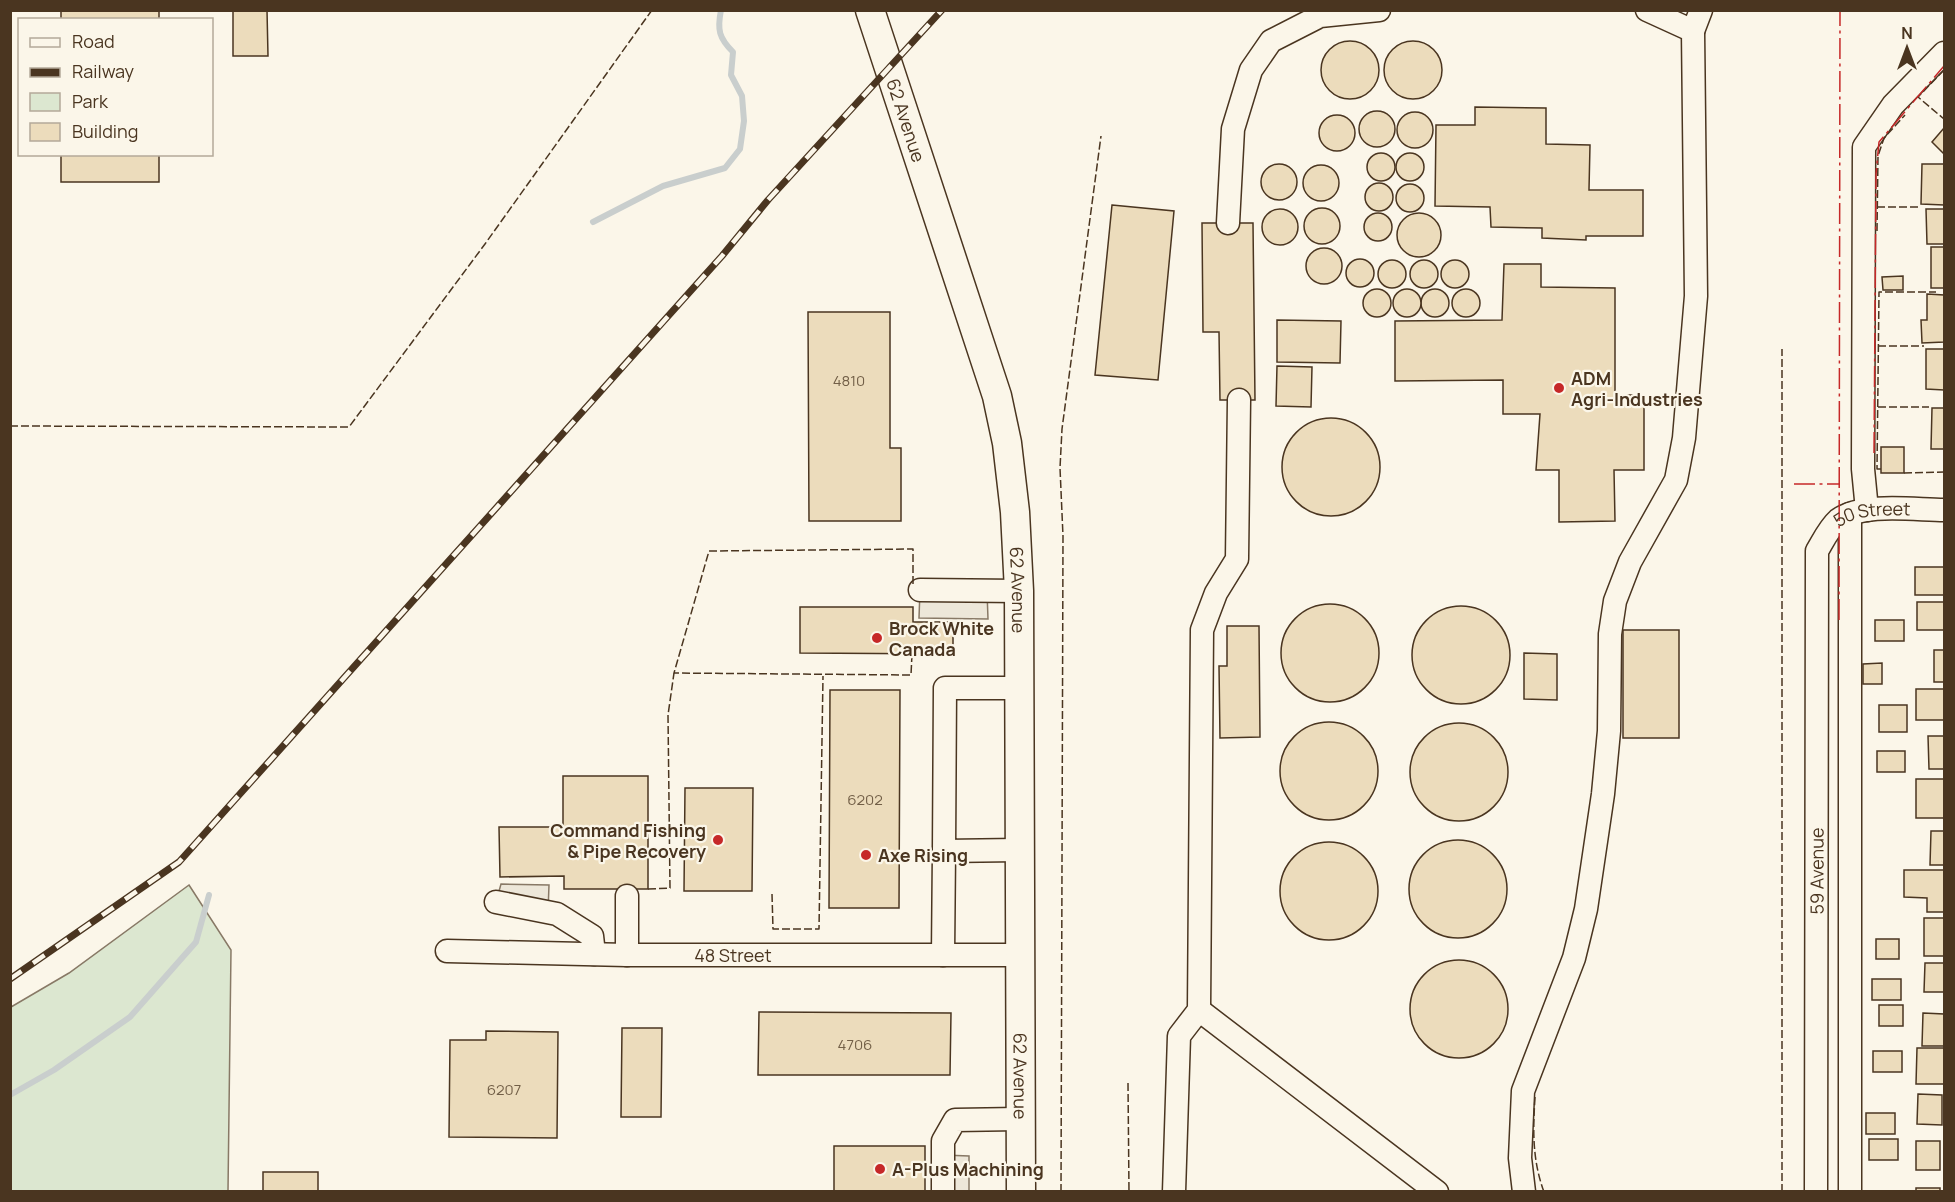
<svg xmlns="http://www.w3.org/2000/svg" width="1955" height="1202" font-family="Manrope,sans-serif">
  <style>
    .green { fill: #dce7d0; stroke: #887966; stroke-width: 1.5 }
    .parking { fill: #ede7d9; stroke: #887966; stroke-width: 1.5 }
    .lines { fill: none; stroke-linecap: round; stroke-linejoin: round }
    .stream { stroke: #c9cecd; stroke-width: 6 }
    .building { fill: #ecdcbc; stroke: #4a3520; stroke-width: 1.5 }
    .minor-casing { stroke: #4a3520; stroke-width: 25 }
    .major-casing { stroke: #4a3520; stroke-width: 31 }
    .minor { stroke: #fbf6e9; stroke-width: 22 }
    .major { stroke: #fbf6e9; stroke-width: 28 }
    .rail-casing { stroke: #4a3520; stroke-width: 7 }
    .rail { stroke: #fbf6e9; stroke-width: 4.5; stroke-dasharray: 14; stroke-linecap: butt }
    .fence { stroke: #4a3520; stroke-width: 1.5; stroke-dasharray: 8 3; stroke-linecap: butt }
    .power { stroke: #c62828; stroke-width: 1.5; stroke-dasharray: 21 4.5 3 4.5; stroke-linecap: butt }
    .poi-dot { fill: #c62828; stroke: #fbf6e9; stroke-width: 2 }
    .labels { text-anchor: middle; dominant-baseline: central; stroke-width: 4.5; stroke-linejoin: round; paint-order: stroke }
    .number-label { font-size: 15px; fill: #725f47 }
    .street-label { font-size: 18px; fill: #4a3520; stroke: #fbf6e9 }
    .poi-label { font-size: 18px; font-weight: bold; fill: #4a3520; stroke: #fbf6e9; text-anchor: start }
  </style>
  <rect width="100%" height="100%" fill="#fbf6e9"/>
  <!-- green -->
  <path class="green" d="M 189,885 L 231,950 L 228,1191 L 11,1191 L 11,1007 L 69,973 Z"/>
  <!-- parking -->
  <g class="parking">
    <path d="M 920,590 L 987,591 L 988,619 L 919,618 Z"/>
    <path d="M 501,884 L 549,885 L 548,912 L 496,902 Z"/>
    <path d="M 943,1155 L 969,1156 L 969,1191 L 943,1192 Z"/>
  </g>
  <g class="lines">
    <!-- stream -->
    <g class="stream">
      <path d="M 593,222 L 663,186 L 725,168 L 740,149 L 744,121 L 742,96 L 731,75 L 733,52 C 719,38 717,30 721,10"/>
      <path d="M 10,1095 L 54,1070 L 130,1017 L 196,942 L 209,895"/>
    </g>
  </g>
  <!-- building -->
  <g class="building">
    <rect x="61" y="10" width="98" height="10"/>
    <path d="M 233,10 L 267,10 L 268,56 L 233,56 Z"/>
    <circle cx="1350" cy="70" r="29"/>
    <circle cx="1413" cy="70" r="29"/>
    <path d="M 1475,107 L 1546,108 L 1546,144 L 1590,145 L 1589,190 L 1643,190 L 1643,236 L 1586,236 L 1586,240 L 1542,238 L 1542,228 L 1491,227 L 1490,207 L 1435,206 L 1436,125 L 1475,125 Z"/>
    <circle cx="1377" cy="129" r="18"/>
    <circle cx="1415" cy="130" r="18"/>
    <circle cx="1337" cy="133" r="18"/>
    <path d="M 1944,128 L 1944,154 L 1932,142 Z"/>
    <circle cx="1410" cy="167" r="14"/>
    <circle cx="1381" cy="167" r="14"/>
    <rect x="61" y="154" width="98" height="28"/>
    <circle cx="1279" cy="182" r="18"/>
    <path d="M 1922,164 L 1944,164 L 1944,205 L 1921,204 Z"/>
    <circle cx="1321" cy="183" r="18"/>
    <circle cx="1379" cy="197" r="14"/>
    <circle cx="1410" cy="198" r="14"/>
    <path d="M 1112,205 L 1174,211 L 1158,380 L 1095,375 Z"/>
    <circle cx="1322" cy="226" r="18"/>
    <circle cx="1280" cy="227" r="18"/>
    <path d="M 1926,209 L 1944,209 L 1944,244 L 1927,244 Z"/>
    <circle cx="1419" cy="235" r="22"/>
    <circle cx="1378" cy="227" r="14"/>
    <path d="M 1202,223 L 1253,223 L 1255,400 L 1220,400 L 1219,332 L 1203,332 Z"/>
    <rect x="1931" y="247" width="13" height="41"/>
    <circle cx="1324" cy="266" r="18"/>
    <circle cx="1360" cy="273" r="14"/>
    <circle cx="1455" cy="274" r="14"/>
    <circle cx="1424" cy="274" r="14"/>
    <circle cx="1392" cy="274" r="14"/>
    <path d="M 1504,264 L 1541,264 L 1541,287 L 1615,288 L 1615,395 L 1644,395 L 1644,470 L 1614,470 L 1615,521 L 1559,522 L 1559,470 L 1536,470 L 1540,414 L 1503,414 L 1503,380 L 1395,381 L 1395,321 L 1502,320 Z"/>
    <path d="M 1903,276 L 1903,290 L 1883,290 L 1882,277 Z"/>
    <circle cx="1377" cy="303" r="14"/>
    <circle cx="1435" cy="303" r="14"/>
    <circle cx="1466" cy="303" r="14"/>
    <circle cx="1407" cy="303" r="14"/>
    <path d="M 1927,294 L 1944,295 L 1944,342 L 1922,343 L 1921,320 L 1927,320 Z"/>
    <path d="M 808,312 L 890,312 L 890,448 L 901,448 L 901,521 L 809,521 Z"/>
    <path d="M 1277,320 L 1341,321 L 1340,363 L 1277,362 Z"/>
    <path d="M 1926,349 L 1944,349 L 1944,390 L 1926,389 Z"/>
    <path d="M 1277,366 L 1312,367 L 1311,407 L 1276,406 Z"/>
    <path d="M 1932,408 L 1944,408 L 1944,449 L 1931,449 Z"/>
    <circle cx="1331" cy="467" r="49"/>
    <rect x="1881" y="447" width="23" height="26"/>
    <rect x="1915" y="567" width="29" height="28"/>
    <rect x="1917" y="602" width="27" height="28"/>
    <circle cx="1330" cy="653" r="49"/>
    <circle cx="1461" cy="655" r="49"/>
    <path d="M 800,607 L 913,607 L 913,622 L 953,622 L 953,654 L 800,653 Z"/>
    <rect x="1875" y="620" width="29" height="21"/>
    <path d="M 1227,626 L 1259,626 L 1260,737 L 1220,738 L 1219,666 L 1227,666 Z"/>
    <rect x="1623" y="630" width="56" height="108"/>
    <rect x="1934" y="650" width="10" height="32"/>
    <path d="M 1524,653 L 1557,654 L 1557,700 L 1524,699 Z"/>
    <path d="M 1882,663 L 1882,684 L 1863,684 L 1863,664 Z"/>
    <rect x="1916" y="689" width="28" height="31"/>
    <path d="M 830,690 L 900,690 L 899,908 L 829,908 Z"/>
    <rect x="1879" y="705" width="28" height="27"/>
    <circle cx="1329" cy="771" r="49"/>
    <circle cx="1459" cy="772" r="49"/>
    <path d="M 1928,736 L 1944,736 L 1944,769 L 1929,769 Z"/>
    <rect x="1877" y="751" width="28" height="21"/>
    <path d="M 563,776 L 648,776 L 648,889 L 564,889 L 564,876 L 500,877 L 499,827 L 563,827 Z"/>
    <rect x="1916" y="779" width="28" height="39"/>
    <path d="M 685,788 L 753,788 L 752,891 L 684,891 Z"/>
    <path d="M 1931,831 L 1944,831 L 1944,865 L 1930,865 Z"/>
    <circle cx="1458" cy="889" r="49"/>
    <circle cx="1329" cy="891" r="49"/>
    <path d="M 1904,870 L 1944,870 L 1944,912 L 1927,912 L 1927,898 L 1904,897 Z"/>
    <rect x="1924" y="918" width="20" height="38"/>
    <rect x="1876" y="939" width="23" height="20"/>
    <circle cx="1459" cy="1009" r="49"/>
    <path d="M 1925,963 L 1944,963 L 1944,992 L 1924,992 Z"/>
    <rect x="1872" y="979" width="29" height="21"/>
    <rect x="1879" y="1005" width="24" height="21"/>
    <path d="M 759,1012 L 951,1013 L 950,1075 L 758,1075 Z"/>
    <path d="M 1923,1013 L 1944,1014 L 1944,1046 L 1922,1046 Z"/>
    <path d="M 622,1028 L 662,1028 L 661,1117 L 621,1117 Z"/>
    <path d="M 486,1031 L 558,1032 L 557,1138 L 449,1137 L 450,1040 L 486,1040 Z"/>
    <path d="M 1917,1048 L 1944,1048 L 1944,1084 L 1916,1084 Z"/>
    <rect x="1873" y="1051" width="29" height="21"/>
    <path d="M 1918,1094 L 1942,1095 L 1942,1125 L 1917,1124 Z"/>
    <rect x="1866" y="1113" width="29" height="21"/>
    <rect x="1869" y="1139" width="29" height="21"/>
    <rect x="1916" y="1141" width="24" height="29"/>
    <rect x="834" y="1146" width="91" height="46"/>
    <rect x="263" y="1172" width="55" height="20"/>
    <rect x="1916" y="1188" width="24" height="4"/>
  </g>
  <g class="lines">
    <!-- minor casing -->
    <g class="minor-casing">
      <g id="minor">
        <path d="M 1693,31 L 1701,10"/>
        <path d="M 1228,223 L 1233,129 L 1251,70 L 1271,41 L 1320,16 L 1379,10"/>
        <path d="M 1867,510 L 1863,469 L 1864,147 L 1893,105 L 1944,53"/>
        <path d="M 1850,514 L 1850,1192"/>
        <path d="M 920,590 L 1019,591"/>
        <path d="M 1019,688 L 945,688 L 944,851 L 1020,850"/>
        <path d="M 496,902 L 557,914 L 592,936 L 594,954"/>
        <path id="s1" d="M 447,951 L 627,955 L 1019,955"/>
        <path d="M 627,955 L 627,896"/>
        <path d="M 943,955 L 944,851"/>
        <path d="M 1199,1010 L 1437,1192"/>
        <path d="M 943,1192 L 943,1141 L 955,1120 L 1020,1119"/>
        <path d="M 1174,1192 L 1179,1036 L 1199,1010 L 1202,630 L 1216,593 L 1237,559 L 1239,400"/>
        <path d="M 1524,1192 L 1520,1158 L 1523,1091 L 1574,958 L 1586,909 L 1603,794 L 1609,731 L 1610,634 L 1615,601 L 1630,562 L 1676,480 L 1684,438 L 1696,296 L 1693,31 L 1647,10"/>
        <path id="s2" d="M 1816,1192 L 1817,551 C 1823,541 1829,528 1838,520 C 1863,502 1915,510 1944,510"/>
      </g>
    </g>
    <!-- major casing -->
    <g class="major-casing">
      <g id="major">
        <path id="s3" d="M 870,10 L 997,396 L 1007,443 L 1015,512 L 1019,591 L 1021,1192"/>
      </g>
    </g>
    <!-- minor -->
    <use href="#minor" class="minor"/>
    <!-- major -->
    <use href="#major" class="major"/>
    <!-- rail casing -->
    <g class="rail-casing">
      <path id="rail" d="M 10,979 L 179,862 L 722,256 L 768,200 L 942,10"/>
    </g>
    <!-- rail -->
    <use href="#rail" class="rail"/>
    <!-- fence -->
    <g class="fence">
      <path d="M 1944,70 L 1918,97 L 1944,119"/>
      <path d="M 1877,207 L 1920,207"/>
      <path d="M 1877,231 L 1878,156 L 1884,138 L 1905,115"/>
      <path d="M 1878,346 L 1924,346"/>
      <path d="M 1878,407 L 1929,407"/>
      <path d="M 10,426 L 349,427 L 485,244 L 652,10"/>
      <path d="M 1881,469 L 1877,469 L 1879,292 L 1936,292"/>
      <path d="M 1904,473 L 1944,472"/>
      <path d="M 912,654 L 911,675 L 674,673 L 709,551 L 913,549 L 913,586"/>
      <path d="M 648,889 L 670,888 L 668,715 L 674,673"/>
      <path d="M 772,894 L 773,929 L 819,929 L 823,676"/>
      <path d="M 1128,1083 L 1129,1192"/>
      <path d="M 1535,1097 C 1533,1130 1532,1159 1544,1192"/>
      <path d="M 1061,1192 L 1063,536 L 1060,468 L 1062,429 L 1101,136"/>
      <path d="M 1782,1192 L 1782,349"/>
    </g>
    <!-- power -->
    <g class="power">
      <path d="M 1874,453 L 1876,174 L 1879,142 L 1944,66"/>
      <path d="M 1794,484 L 1840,484"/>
      <path d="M 1839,620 L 1840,10"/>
    </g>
  </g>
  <!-- markers -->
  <g class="poi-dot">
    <circle cx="1559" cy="388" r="6"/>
    <circle cx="877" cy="638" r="6"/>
    <circle cx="718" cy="840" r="6"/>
    <circle cx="866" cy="855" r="6"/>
    <circle cx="880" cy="1169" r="6"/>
  </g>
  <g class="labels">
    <!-- number labels -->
    <g class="number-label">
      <text x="849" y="380">4810</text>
      <text x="865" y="799">6202</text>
      <text x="855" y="1044">4706</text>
      <text x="504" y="1089">6207</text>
    </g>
    <!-- street labels -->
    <g class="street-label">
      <text stroke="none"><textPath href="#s3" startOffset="116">62 Avenue</textPath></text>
      <text stroke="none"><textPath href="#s2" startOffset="714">50 Street</textPath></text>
      <text stroke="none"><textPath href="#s3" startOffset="602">62 Avenue</textPath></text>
      <text stroke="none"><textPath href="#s2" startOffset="321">59 Avenue</textPath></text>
      <text stroke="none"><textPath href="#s1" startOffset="286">48 Street</textPath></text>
      <text stroke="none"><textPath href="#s3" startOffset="1088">62 Avenue</textPath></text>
    </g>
    <!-- poi labels -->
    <g class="poi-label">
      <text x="1571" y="378">ADM<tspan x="1571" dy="21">Agri-Industries</tspan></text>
      <text x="889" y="628">Brock White<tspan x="889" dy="21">Canada</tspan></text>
      <text x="706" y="830" text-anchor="end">Command Fishing<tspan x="706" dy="21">&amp; Pipe Recovery</tspan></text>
      <text x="878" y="855">Axe Rising</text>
      <text x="892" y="1169">A-Plus Machining</text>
    </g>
  </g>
  <!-- border -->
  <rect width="1955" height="1202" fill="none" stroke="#4a3520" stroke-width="24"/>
  <!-- legend -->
  <rect x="18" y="18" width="195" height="138" fill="#fbf6e9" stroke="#b4a999" stroke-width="1.5"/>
  <rect x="30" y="38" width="30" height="9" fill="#fbf6e9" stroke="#b4a999" stroke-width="1.5"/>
  <text x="72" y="48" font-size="18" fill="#4a3520">Road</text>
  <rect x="30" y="68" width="30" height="9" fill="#4a3520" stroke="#b4a999" stroke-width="1.5"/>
  <text x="72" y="78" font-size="18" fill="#4a3520">Railway</text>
  <rect x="30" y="93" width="30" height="18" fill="#dce7d0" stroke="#b4a999" stroke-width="1.5"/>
  <text x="72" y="108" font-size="18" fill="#4a3520">Park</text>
  <rect x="30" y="123" width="30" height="18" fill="#ecdcbc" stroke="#b4a999" stroke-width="1.5"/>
  <text x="72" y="138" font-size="18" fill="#4a3520">Building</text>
  <!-- north arrow -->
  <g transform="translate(1907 48)" stroke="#fbf6e9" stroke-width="4.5" paint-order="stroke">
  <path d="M0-4.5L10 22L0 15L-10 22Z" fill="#4a3520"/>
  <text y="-9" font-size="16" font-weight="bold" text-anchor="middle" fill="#4a3520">N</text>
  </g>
</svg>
